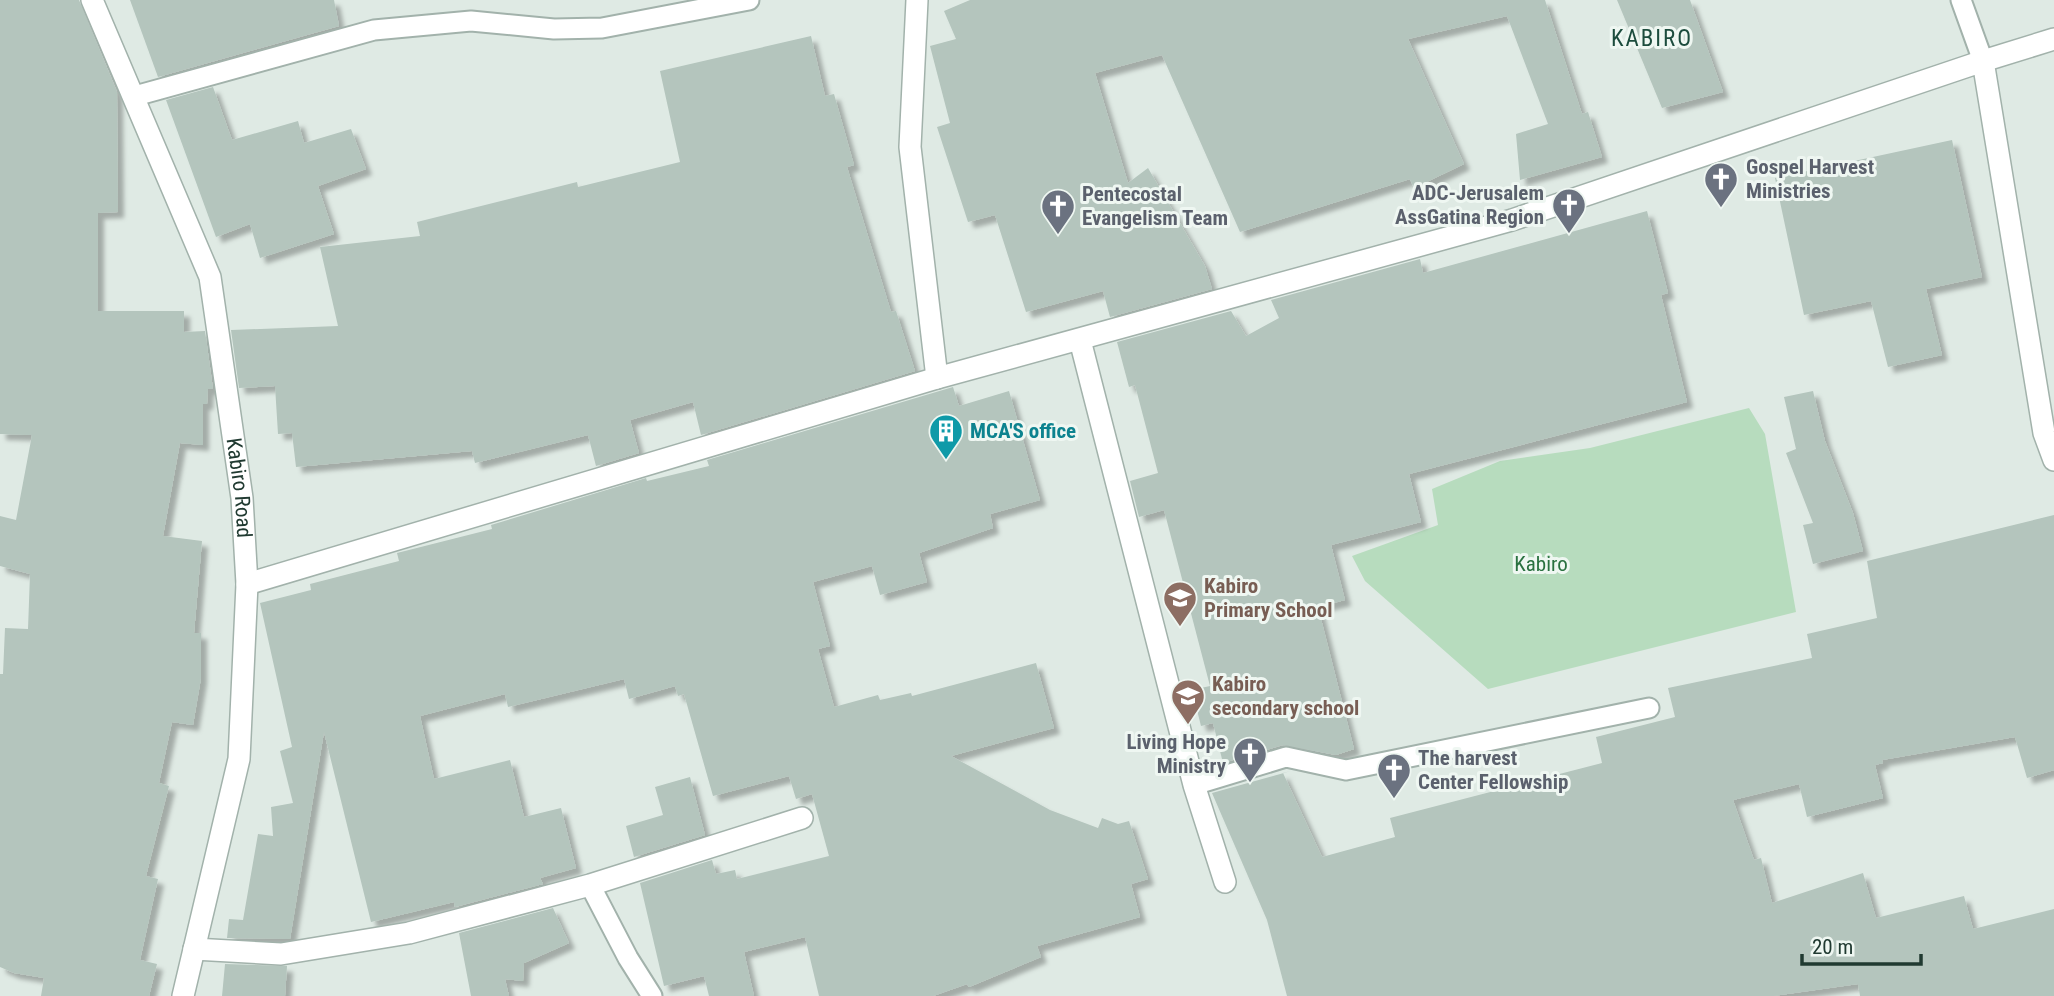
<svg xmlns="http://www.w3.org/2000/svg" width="2054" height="996" font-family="'Roboto Condensed',sans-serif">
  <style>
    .green { fill: #b7dcbe }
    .building { fill: #b4c5bd; filter: url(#shadow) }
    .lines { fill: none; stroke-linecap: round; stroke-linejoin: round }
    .service-casing { stroke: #a2b2ab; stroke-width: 23 }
    .minor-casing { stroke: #a2b2ab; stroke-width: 24 }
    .service { stroke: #fff; stroke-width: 19 }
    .minor { stroke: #fff; stroke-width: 21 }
    .labels { text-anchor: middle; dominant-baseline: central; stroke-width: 6; stroke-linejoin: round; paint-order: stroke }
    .worship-label { font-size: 21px; font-weight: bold; fill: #5b616d; stroke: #eff7f2; text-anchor: start }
    .culture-label { font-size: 21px; font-weight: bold; fill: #0d838f; stroke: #eff7f2; text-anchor: start }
    .street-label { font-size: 21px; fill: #203a31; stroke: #eff7f2 }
    .park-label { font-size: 21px; fill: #2a7140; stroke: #eff7f2 }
    .education-label { font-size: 21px; font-weight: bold; fill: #785e54; stroke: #eff7f2; text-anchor: start }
    .neighbourhood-label { font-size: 23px; letter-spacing: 2px; fill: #1c4c3d; stroke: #eff7f2 }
  </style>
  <defs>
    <filter id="shadow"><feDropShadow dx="6" dy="6" stdDeviation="2" flood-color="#0004"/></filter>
  </defs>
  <rect width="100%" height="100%" fill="#dfeae4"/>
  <!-- green -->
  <path class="green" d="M 1749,408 L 1765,434 L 1796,612 L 1488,689 L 1365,581 L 1352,556 L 1438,525 L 1432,489 L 1500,461 L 1590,448 Z"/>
  <!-- building -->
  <g class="building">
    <path d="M 0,0 L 79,0 L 117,92 L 118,212 L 98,213 L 98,311 L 184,311 L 184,332 L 205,331 L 213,389 L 208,389 L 207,404 L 203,404 L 203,445 L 180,443 L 163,536 L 202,541 L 194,633 L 201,633 L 201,678 L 193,725 L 172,722 L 159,783 L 169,786 L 146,876 L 158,879 L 140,960 L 157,964 L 149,996 L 41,996 L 44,978 L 14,973 L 0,967 L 0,674 L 3,674 L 5,628 L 28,629 L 30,574 L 0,566 L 0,516 L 16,520 L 32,435 L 0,434 Z"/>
    <path d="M 130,0 L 334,0 L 339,26 L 158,77 Z"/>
    <path d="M 970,0 L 1545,0 L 1582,114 L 1588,112 L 1602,157 L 1520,180 L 1516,134 L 1548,124 L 1507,16 L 1408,39 L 1464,164 L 1414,188 L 1410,179 L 1240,232 L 1162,55 L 1095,73 L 1128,183 L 1148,168 L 1205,266 L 1212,289 L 1110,317 L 1103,291 L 1026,312 L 995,215 L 968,222 L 937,127 L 950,123 L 930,46 L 956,39 L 944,11 Z"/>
    <path d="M 1617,0 L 1690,0 L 1723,92 L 1662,108 Z"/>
    <path d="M 811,36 L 825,96 L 834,94 L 854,165 L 847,167 L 891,312 L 896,311 L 915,371 L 701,435 L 693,402 L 630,420 L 639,453 L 596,466 L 588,435 L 475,463 L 472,451 L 296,467 L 292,433 L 278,434 L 275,386 L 239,388 L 231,330 L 338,326 L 320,247 L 420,236 L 417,222 L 577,182 L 578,187 L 680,162 L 660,71 Z"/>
    <path d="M 213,87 L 232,140 L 298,121 L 304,143 L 351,129 L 366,169 L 318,186 L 334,234 L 260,258 L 250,224 L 216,237 L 166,100 Z"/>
    <path d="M 1952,140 L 1982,277 L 1926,289 L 1942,355 L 1888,367 L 1871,301 L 1804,315 L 1775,178 Z"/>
    <path d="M 1647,211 L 1668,293 L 1661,295 L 1687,402 L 1409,474 L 1421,522 L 1331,545 L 1345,600 L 1318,607 L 1354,749 L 1336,755 L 1283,745 L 1223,763 L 1213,723 L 1201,726 L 1192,690 L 1210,686 L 1164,510 L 1139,517 L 1130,481 L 1158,473 L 1135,385 L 1129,387 L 1117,342 L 1231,311 L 1246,336 L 1279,318 L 1271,300 L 1420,259 L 1423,273 Z"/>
    <path d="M 953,387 L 959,406 L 1009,391 L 1040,500 L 990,514 L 993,528 L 919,553 L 927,582 L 880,595 L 872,566 L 813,582 L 830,646 L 818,649 L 834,707 L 878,695 L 880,700 L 911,693 L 912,696 L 1036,663 L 1054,728 L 951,756 L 1050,810 L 1098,828 L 1102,818 L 1118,824 L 1129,821 L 1148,879 L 1131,884 L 1140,917 L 1037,946 L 1041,957 L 969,987 L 967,984 L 933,996 L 819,996 L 805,937 L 744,952 L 754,996 L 709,996 L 704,976 L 664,986 L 640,883 L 712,860 L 716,874 L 735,870 L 737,879 L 829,856 L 812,794 L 796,799 L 789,776 L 713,796 L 684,694 L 678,696 L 675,686 L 629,699 L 624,679 L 508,707 L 505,694 L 420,716 L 434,779 L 510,760 L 524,817 L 561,808 L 576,868 L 540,878 L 543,884 L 455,907 L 454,902 L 371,922 L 324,732 L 290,939 L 227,938 L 229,919 L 243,920 L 258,834 L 273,836 L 271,807 L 293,803 L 280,751 L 292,747 L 260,603 L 311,590 L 310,584 L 399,561 L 397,553 L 492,529 L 491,525 L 646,478 L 647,481 L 709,466 L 707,460 Z"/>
    <path d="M 1813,391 L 1825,441 L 1853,513 L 1863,551 L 1813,564 L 1803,525 L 1813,523 L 1786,453 L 1796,449 L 1784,397 Z"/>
    <path d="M 2054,515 L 2054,770 L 2027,778 L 2015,737 L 1882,760 L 1883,763 L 1875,765 L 1883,798 L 1807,817 L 1799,784 L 1733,800 L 1754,860 L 1761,858 L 1772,903 L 1863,873 L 1876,918 L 1964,896 L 1973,929 L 2054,909 L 2054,996 L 1860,996 L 1858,984 L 1773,996 L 1287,996 L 1267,920 L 1212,793 L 1291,771 L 1283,773 L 1322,857 L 1395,837 L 1390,818 L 1602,763 L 1596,737 L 1675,717 L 1668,688 L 1812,658 L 1807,634 L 1877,618 L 1867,561 Z"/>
    <path d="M 690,777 L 705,835 L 634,857 L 626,826 L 663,815 L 655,787 Z"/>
    <path d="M 553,908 L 569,943 L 524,963 L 523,981 L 505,979 L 509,996 L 471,996 L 459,933 Z"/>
    <path d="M 225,964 L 287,966 L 285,996 L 222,996 Z"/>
  </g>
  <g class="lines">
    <!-- service casing -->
    <g class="service-casing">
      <g id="service">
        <path d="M 1961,0 L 1983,61"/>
        <path d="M 135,96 L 374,30 L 471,21 L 554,29 L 602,28 L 749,0"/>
        <path d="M 1194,785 L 1286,757 L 1346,770 L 1649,708"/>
        <path d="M 590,885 L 628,958 L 652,996"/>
      </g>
    </g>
    <!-- minor casing -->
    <g class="minor-casing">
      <g id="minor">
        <path id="s1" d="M 92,0 L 210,277 L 242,498 L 247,584 L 239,759 L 183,996"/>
        <path d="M 917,0 L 910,147 L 937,378"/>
        <path d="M 1983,61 L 2054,39"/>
        <path d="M 1080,340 L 1194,785 L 1225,882"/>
        <path d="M 247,584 L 937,378 L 1512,220 L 1983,61 L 2044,433 L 2054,460"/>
        <path d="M 194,949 L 281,954 L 409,933 L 590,885 L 802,818"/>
      </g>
    </g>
    <!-- service -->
    <use href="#service" class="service"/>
    <!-- minor -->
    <use href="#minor" class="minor"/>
  </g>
  <!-- icons -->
  <defs>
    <g id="church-pin" transform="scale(1.75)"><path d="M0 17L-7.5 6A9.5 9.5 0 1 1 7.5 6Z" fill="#6b7280" stroke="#eff7f2"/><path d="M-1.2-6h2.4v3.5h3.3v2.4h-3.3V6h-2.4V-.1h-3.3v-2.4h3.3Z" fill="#fff"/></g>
    <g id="building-pin" transform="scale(1.75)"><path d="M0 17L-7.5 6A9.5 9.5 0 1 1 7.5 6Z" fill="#0f9aa8" stroke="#eff7f2"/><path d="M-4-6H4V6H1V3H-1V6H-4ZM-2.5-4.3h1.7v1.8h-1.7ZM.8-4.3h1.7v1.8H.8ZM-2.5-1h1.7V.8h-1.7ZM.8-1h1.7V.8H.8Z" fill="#fff"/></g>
    <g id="school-pin" transform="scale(1.75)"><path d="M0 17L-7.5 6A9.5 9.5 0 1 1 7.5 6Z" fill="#8d6e63" stroke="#eff7f2"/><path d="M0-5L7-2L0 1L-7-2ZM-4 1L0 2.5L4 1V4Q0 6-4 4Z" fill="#fff"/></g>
  </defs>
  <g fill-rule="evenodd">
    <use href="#church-pin" x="1721" y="179"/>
    <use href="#church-pin" x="1569" y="205"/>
    <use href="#church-pin" x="1058" y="206"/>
    <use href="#building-pin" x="946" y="431"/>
    <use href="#school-pin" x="1180" y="598"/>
    <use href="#school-pin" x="1188" y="696"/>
    <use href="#church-pin" x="1250" y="754"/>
    <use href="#church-pin" x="1394" y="770"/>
  </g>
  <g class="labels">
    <!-- worship labels -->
    <g class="worship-label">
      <text x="1746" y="167">Gospel Harvest<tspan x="1746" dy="24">Ministries</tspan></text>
      <text x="1544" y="193" text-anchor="end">ADC-Jerusalem<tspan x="1544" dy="24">AssGatina Region</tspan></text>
      <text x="1082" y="194">Pentecostal<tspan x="1082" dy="24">Evangelism Team</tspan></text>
      <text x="1226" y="742" text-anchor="end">Living Hope<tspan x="1226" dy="24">Ministry</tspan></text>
      <text x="1418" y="758">The harvest<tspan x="1418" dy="24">Center Fellowship</tspan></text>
    </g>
    <!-- culture labels -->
    <g class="culture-label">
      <text x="970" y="431">MCA'S office</text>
    </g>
    <!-- street labels -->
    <g class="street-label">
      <text stroke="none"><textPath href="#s1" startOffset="514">Kabiro Road</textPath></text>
    </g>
    <!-- park labels -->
    <g class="park-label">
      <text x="1541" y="564">Kabiro</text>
    </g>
    <!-- education labels -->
    <g class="education-label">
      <text x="1204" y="586">Kabiro<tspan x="1204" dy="24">Primary School</tspan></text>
      <text x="1212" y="684">Kabiro<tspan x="1212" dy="24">secondary school</tspan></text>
    </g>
    <!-- neighbourhood labels -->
    <g class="neighbourhood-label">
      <text x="1652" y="38">KABIRO</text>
    </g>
  </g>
  <!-- scale -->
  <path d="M1802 954v10h119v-10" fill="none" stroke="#203a31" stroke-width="3.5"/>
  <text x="1812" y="954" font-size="21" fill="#203a31" stroke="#eff7f2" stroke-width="5" paint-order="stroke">20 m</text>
</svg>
